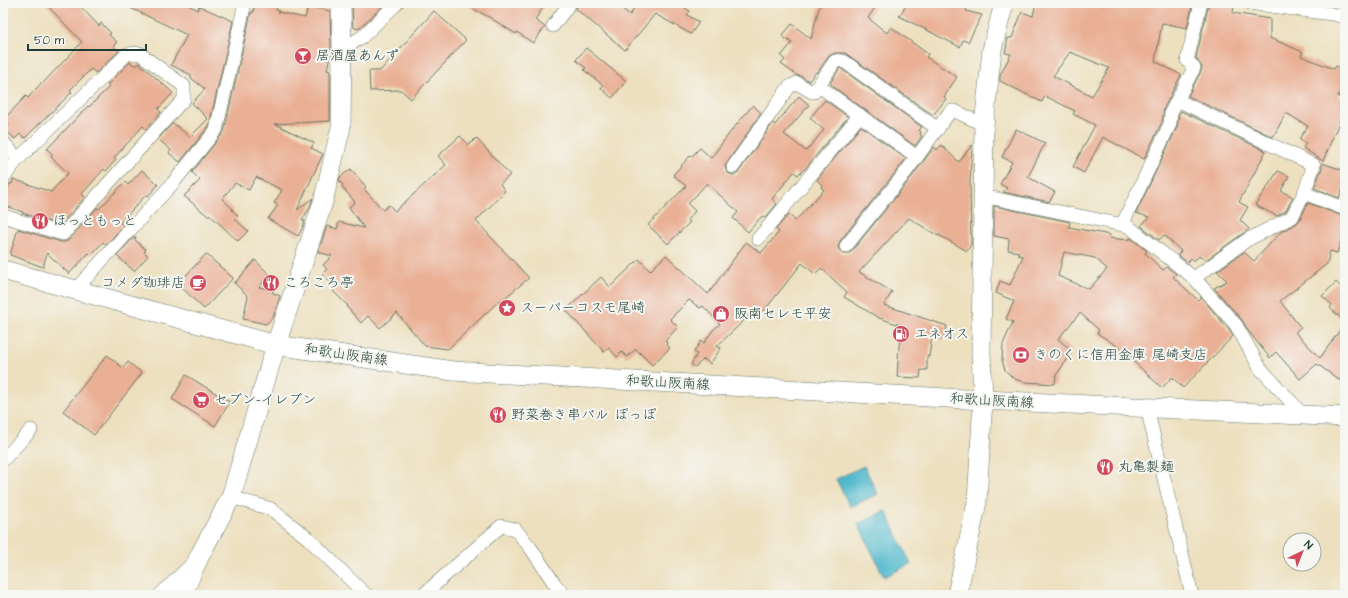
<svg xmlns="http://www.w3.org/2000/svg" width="1348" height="598" font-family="'Architects Daughter','Klee One',sans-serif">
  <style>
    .water { fill: #4eb8cc; stroke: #367a80 }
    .building { fill: #eab095; fill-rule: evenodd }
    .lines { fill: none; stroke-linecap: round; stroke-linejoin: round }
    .street-casing { stroke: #677665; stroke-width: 14 }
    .secondary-casing { stroke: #677665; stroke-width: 20 }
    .street { stroke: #fff; stroke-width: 13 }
    .secondary { stroke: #fff; stroke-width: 19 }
    .labels { text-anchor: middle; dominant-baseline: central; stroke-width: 4; stroke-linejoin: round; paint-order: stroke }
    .poi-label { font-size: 14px; fill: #1f3d34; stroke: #f6f6f2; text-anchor: start }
    .street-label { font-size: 14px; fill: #1f3d34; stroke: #f6f6f2 }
  </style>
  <rect width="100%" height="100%" fill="#f6f6f2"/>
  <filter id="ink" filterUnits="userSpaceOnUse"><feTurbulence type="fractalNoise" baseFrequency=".025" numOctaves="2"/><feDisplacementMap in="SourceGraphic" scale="8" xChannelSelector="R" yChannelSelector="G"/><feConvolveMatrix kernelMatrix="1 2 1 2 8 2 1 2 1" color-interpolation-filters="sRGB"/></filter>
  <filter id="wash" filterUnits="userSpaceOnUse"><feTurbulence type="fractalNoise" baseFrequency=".012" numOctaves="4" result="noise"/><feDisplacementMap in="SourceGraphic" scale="16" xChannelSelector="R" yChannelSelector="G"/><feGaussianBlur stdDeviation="0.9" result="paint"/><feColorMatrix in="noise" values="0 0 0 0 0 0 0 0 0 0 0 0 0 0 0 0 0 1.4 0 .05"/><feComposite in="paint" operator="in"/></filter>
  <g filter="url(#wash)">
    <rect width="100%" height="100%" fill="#ede0bf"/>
    <!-- water -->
    <g class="water">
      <path d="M 864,466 L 878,494 L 850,507 L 836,479 Z"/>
      <path d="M 886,511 L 911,564 L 884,577 L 858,524 Z"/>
    </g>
    <g id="blocks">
      <!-- building -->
      <g class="building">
        <path d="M 45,3 L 77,3 L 99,26 L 101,23 L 111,33 L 109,35 L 117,42 L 113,46 L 119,51 L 96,73 L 91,69 L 70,90 L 72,92 L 25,138 L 20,134 L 15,139 L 5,130 L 9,125 L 3,120 L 26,96 L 28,98 L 42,82 L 43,83 L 82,42 Z"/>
        <path d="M 120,3 L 184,3 L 198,10 L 199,6 L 233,21 L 209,126 L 180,162 L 169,153 L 171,150 L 158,139 L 173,123 L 190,137 L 208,119 L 192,103 L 205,89 L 191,78 L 191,75 L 171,65 L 187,35 Z"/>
        <path d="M 255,3 L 278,3 L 276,10 L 279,11 L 278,12 L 305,18 L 308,6 L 330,11 L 331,51 L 327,70 L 330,71 L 330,121 L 275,124 L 314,143 L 311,148 L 323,154 L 297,210 L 313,198 L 309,209 L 302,220 L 305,221 L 302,229 L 298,236 L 268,219 L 278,205 L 274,203 L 282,190 L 256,177 L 249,190 L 235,183 L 222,199 L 233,209 L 232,210 L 238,216 L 235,219 L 248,231 L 238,241 L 209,214 L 208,216 L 184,196 L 200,180 L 192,172 L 224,132 L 251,12 L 253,13 Z"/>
        <path d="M 353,3 L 386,3 L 358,29 L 353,27 L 352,5 Z"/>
        <path d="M 462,3 L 546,3 L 535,20 L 545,27 L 533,43 L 517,32 L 516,34 L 489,17 Z"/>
        <path d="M 578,3 L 615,3 L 630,15 L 637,3 L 670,3 L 669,5 L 674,8 L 677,3 L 690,11 L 687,15 L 699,22 L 691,34 L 655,14 L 625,50 L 576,9 Z"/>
        <path d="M 823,3 L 878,3 L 868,18 L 887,33 L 891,27 L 928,54 L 926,57 L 957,77 L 944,97 L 946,99 L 933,115 L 845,53 L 835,53 L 829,56 L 817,73 L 816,72 L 809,81 L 801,76 L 796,75 L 781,64 L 785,60 L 781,56 L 792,43 L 782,36 L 792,24 L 811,39 L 819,8 Z"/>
        <path d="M 908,3 L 968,3 L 966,11 L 982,15 L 968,42 L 963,40 L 960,47 L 899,16 Z"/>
        <path d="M 1036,3 L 1174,3 L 1192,7 L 1187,28 L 1162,23 L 1155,61 L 1181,75 L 1164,108 L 1162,122 L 1144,159 L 1103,137 L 1084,173 L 1073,167 L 1095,125 L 1073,114 L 1075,111 L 1045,96 L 1042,102 L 1000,81 L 1000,75 L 1011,54 L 1005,53 L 1008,38 L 1012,38 L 1022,12 L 1033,16 ZM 1070,52 L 1109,68 L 1092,96 L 1053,76 Z"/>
        <path d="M 1209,3 L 1234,6 L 1233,13 L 1270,19 L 1270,38 L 1303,52 L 1301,56 L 1334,69 L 1336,66 L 1345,70 L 1345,81 L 1338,97 L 1345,100 L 1345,122 L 1340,120 L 1323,161 L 1303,148 L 1306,143 L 1299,139 L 1308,126 L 1286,113 L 1273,137 L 1188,96 L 1201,71 L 1202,67 L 1196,58 Z"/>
        <path d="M 434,11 L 466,40 L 411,99 L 401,90 L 370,91 L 369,71 L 380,71 Z"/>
        <path d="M 586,48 L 626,81 L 612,98 L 601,88 L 603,85 L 584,70 L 586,68 L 576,60 Z"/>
        <path d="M 130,62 L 136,66 L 139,63 L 173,93 L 158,109 L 161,112 L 146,129 L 143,126 L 114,158 L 116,160 L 106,171 L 104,169 L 82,194 L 85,197 L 60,225 L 22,213 L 23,212 L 3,205 L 3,192 L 7,191 L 10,183 L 12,184 L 13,179 L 51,192 L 68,173 L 51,157 L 53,155 L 47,149 L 88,106 L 89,107 L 109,87 L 107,85 Z"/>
        <path d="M 840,68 L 922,127 L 919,130 L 921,132 L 920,134 L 922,136 L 915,146 L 835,88 L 830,83 Z"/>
        <path d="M 799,96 L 809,105 L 784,134 L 806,151 L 824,130 L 810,118 L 825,100 L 848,117 L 804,170 L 804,169 L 798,175 L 794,172 L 772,199 L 777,204 L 765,218 L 762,216 L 748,232 L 733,218 L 738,212 L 707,183 L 688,204 L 695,211 L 687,220 L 690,222 L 668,244 L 648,225 L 686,186 L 673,175 L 690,156 L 691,157 L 700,148 L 711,158 L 732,130 L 753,105 L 761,113 L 725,166 L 726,170 L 728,173 L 733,175 L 737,174 L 773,123 L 775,125 Z"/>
        <path d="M 1181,111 L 1266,151 L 1239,202 L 1248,207 L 1240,220 L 1249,229 L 1206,260 L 1203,256 L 1201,258 L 1199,256 L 1194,261 L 1191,258 L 1187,262 L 1178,255 L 1181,251 L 1164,235 L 1159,240 L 1141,226 L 1149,217 L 1136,213 L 1177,127 L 1179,114 Z"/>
        <path d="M 861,126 L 906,159 L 840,241 L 838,248 L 841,252 L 844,254 L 848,254 L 852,251 L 911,178 L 934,147 L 937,150 L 941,145 L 959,162 L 972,145 L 970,182 L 971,245 L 967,251 L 939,235 L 938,236 L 909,218 L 859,272 L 892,292 L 884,305 L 947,326 L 943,340 L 932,336 L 929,357 L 927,356 L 927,370 L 921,370 L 920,378 L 897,377 L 899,345 L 906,327 L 879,318 L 844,297 L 847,292 L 821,268 L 815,274 L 802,263 L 760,316 L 753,312 L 717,346 L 721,348 L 710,364 L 704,359 L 695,367 L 691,364 L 697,354 L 694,352 L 701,341 L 704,343 L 713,330 L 720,324 L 703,306 L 700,308 L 689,300 L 670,319 L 678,327 L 665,341 L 667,342 L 666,344 L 670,348 L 652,365 L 636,349 L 627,357 L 622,352 L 617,357 L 609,348 L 604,352 L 566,310 L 601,277 L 610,287 L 639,259 L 650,271 L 666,255 L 708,294 L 746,242 L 761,253 L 779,232 L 776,229 L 789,214 L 795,221 L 824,190 L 821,187 L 822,185 L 817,180 Z"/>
        <path d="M 1016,129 L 1045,143 L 1028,177 L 1055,192 L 1049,202 L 1003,192 L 1007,188 L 1000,184 L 1012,162 L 1002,157 Z"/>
        <path d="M 460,136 L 469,145 L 476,138 L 510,175 L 500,184 L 505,191 L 476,221 L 529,278 L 501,301 L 500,300 L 448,349 L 425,346 L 397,313 L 380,328 L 368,316 L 361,323 L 347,307 L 348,306 L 333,291 L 336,287 L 322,274 L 327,269 L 323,265 L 332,256 L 318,252 L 327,226 L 337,229 L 339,222 L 364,228 L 349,207 L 355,202 L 342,187 L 343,185 L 339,181 L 340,177 L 351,169 L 366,187 L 364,189 L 383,210 L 389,205 L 395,211 L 446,165 L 438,156 Z"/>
        <path d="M 1322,163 L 1345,171 L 1345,191 L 1342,190 L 1339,198 L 1314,188 L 1322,168 Z"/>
        <path d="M 142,170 L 158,185 L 148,196 L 146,195 L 120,223 L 123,226 L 106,245 L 103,242 L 91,255 L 89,253 L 69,274 L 47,253 L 43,267 L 10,255 L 18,229 L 61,242 L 65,242 L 69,240 L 97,208 L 99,209 L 125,182 L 128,185 Z"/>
        <path d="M 1278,171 L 1289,176 L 1281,191 L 1293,197 L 1286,211 L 1277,216 L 1255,205 Z"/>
        <path d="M 1308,203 L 1345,217 L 1345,230 L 1337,253 L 1330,251 L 1327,264 L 1280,301 L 1301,328 L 1295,332 L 1320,358 L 1345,323 L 1345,384 L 1317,364 L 1300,379 L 1276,352 L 1270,358 L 1249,332 L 1242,320 L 1214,288 L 1227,281 L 1217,271 L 1244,252 L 1254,261 L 1281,232 L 1296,224 L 1299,221 Z"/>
        <path d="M 994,206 L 1070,222 L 1069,227 L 1110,235 L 1109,238 L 1128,240 L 1130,238 L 1147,251 L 1145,253 L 1163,270 L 1167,267 L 1176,274 L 1173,277 L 1198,300 L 1201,297 L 1229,330 L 1233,336 L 1183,388 L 1172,377 L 1162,388 L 1130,358 L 1132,356 L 1097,333 L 1099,330 L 1080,313 L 1058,339 L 1071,350 L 1067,355 L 1069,357 L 1056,375 L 1055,384 L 1025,382 L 1014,379 L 1005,370 L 1002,360 L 1003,344 L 1013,322 L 1006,319 L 1014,301 L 996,293 L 1000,281 L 1010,285 L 1023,256 L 1018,255 L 1019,252 L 1008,250 L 1009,239 L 994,236 ZM 1064,252 L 1095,258 L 1107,269 L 1089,289 L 1058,276 Z"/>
        <path d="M 135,236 L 136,238 L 134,239 L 146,250 L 144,252 L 148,256 L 134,271 L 117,256 Z"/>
        <path d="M 206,254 L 233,278 L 204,309 L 178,284 Z"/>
        <path d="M 255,260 L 270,275 L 259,287 L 273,290 L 273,293 L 280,296 L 273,318 L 266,324 L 243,319 L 248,296 L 233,282 L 235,283 Z"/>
        <path d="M 1336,282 L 1345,291 L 1345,322 L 1330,308 L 1332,305 L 1322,296 Z"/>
        <path d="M 107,355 L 123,368 L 128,362 L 142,373 L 94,435 L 63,411 Z"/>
        <path d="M 186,375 L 230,402 L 215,426 L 172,399 Z"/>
      </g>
    </g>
  </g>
  <g filter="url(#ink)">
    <use href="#blocks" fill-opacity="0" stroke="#677665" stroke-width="1"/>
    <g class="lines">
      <!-- street casing -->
      <g class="street-casing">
        <g id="street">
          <path d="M 1249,3 L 1332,14 L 1345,17"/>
          <path d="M 553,26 L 570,3"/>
          <path d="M 342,49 L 362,37 L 397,3"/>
          <path d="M 819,86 L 917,157"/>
          <path d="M 1177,100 L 1314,165 L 1304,193 L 1292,217 L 1247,240 L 1194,278"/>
          <path d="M 3,142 L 18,159 L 3,178"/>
          <path d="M 733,167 L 789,87 L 797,83 L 812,92 L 814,92 L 835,61 C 839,60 842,60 845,62 L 938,129"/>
          <path d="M 1304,193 L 1345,209"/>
          <path d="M 983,196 L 1128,226 L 1194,278 L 1236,325 L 1260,368 L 1303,415"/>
          <path d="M 3,216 L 63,234 L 184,99 L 184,86 L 139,53 L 127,54 L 18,159"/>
          <path d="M 1122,225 L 1170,124 L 1171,112 L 1194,68 L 1187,60 L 1201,3"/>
          <path d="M 758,239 L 860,115"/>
          <path d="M 846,246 L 905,173 L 949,113 L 952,111 L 955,111 L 984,125"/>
          <path d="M 75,290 L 173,183 L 216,130 L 245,3"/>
          <path d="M 1147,408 L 1192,595"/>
          <path d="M 3,460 L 31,430"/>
          <path d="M 231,497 L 271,509 L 309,539 L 366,595"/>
          <path d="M 160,595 L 194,562"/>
          <path d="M 423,595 L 501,526 L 515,529 L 530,547 L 554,583 L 564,595"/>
        </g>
      </g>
      <!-- secondary casing -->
      <g class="secondary-casing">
        <g id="secondary">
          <path d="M 3,270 L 276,345 L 453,371 L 983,400 L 1345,417"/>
          <path d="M 182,595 L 200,555 L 231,497 L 276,345 L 323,202 L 341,127 L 342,49 L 341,3"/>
          <path d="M 957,595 L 977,502 L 983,400 L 981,352 L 984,125 L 992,50 L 1004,3"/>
        </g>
      </g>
      <!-- street -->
      <use href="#street" class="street"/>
      <!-- secondary -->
      <use href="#secondary" class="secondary"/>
    </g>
  </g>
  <!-- icons -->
  <defs>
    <g id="bar-disc" transform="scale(0.9)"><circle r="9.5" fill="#d1495b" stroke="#f6f6f2"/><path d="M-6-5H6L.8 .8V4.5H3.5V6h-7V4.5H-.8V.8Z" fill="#fff"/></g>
    <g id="restaurant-disc" transform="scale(0.9)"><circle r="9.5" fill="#d1495b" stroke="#f6f6f2"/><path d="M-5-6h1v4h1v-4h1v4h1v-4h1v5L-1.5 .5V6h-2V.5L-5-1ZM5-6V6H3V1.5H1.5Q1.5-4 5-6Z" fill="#fff"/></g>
    <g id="cafe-disc" transform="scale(0.9)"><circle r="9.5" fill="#d1495b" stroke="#f6f6f2"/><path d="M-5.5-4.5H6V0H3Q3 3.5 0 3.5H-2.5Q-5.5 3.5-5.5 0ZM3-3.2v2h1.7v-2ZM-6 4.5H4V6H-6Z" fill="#fff"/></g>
    <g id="sight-disc" transform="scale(0.9)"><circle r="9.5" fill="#d1495b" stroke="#f6f6f2"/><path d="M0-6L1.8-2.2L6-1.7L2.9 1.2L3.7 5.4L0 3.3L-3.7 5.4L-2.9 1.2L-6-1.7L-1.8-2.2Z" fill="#fff"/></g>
    <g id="shop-disc" transform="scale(0.9)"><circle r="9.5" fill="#d1495b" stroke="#f6f6f2"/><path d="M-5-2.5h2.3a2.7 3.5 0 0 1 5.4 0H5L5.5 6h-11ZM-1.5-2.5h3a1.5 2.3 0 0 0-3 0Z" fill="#fff"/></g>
    <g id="fuel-disc" transform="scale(0.9)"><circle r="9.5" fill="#d1495b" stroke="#f6f6f2"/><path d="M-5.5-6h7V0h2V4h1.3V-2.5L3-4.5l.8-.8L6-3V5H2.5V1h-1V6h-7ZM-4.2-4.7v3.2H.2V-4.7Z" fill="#fff"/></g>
    <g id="bank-disc" transform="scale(0.9)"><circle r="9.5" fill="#d1495b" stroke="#f6f6f2"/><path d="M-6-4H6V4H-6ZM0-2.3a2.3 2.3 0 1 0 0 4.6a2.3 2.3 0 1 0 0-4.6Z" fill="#fff"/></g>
    <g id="supermarket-disc" transform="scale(0.9)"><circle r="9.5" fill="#d1495b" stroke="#f6f6f2"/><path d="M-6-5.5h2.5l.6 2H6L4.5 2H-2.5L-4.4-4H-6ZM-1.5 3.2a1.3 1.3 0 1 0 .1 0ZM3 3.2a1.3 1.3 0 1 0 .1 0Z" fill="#fff"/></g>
  </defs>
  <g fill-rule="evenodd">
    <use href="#bar-disc" x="303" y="56"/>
    <use href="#restaurant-disc" x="40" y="221"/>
    <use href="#cafe-disc" x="198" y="283"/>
    <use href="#restaurant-disc" x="271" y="283"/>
    <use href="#sight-disc" x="507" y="308"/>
    <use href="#shop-disc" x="721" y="314"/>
    <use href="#fuel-disc" x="901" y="334"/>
    <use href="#bank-disc" x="1021" y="355"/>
    <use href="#supermarket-disc" x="201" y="400"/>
    <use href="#restaurant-disc" x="498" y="415"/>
    <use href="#restaurant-disc" x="1105" y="467"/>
  </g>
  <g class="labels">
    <!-- poi labels -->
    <g class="poi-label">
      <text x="316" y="56">居酒屋あんず</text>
      <text x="53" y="221">ほっともっと</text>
      <text x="185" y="283" text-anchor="end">コメダ珈琲店</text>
      <text x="284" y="283">ころころ亭</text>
      <text x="520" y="308">スーパーコスモ尾崎</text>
      <text x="734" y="314">阪南セレモ平安</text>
      <text x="914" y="334">エネオス</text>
      <text x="1034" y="355">きのくに信用金庫 尾崎支店</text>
      <text x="214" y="400">セブン-イレブン</text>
      <text x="511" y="415">野菜巻き串バル ぽっぽ</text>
      <text x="1118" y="467">丸亀製麺</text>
    </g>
    <!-- street labels -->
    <g class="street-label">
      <text transform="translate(346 355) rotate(8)">和歌山阪南線</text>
      <text transform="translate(668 383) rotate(3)">和歌山阪南線</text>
      <text transform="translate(992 401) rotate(3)">和歌山阪南線</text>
    </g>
  </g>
  <!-- margin -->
  <rect width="1348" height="598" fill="none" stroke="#f6f6f2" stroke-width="16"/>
  <!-- north arrow -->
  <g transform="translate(1302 552) rotate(43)"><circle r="19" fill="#f6f6f2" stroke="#a0aca6"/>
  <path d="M0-3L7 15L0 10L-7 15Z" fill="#d1495b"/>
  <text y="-6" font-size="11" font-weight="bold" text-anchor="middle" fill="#1f3d34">N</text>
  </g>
  <!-- scale -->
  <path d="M28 44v6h118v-6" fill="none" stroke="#1f3d34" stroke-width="2"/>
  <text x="34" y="44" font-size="12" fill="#1f3d34" stroke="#f6f6f2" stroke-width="3" paint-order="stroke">50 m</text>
</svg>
